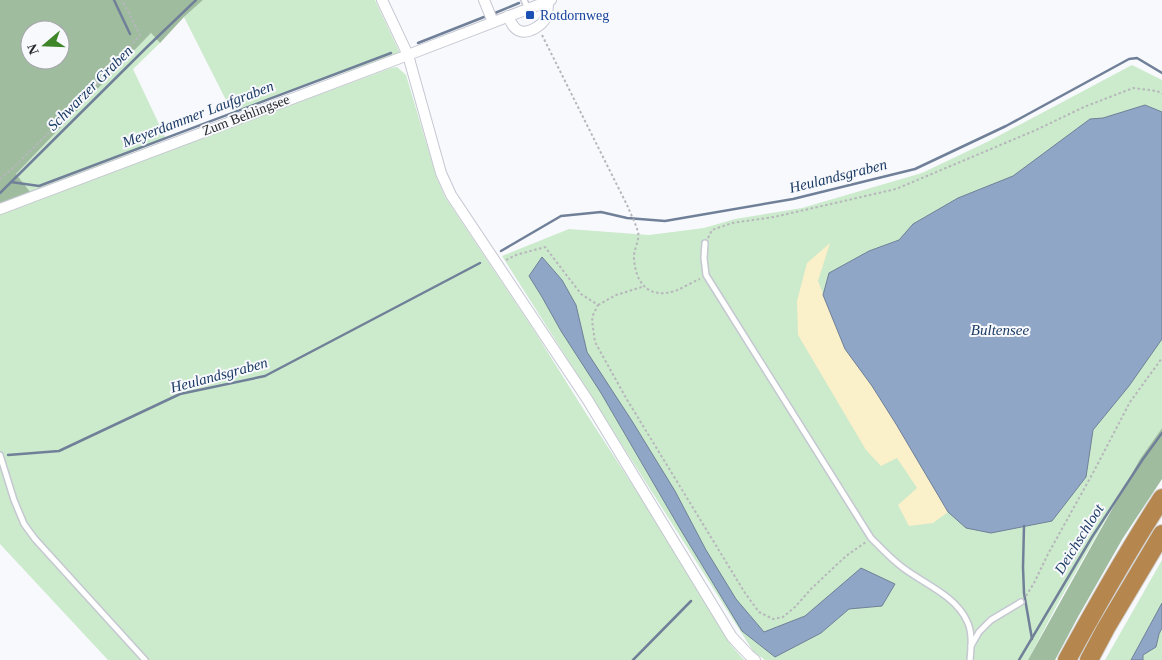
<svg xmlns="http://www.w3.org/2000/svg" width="1162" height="660" font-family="'Times New Roman',serif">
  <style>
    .green { fill: #cceacc }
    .forest { fill: #9fbc9f; fill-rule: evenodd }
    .sand { fill: #faf0ca }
    .water { fill: #8fa6c6; stroke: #708098 }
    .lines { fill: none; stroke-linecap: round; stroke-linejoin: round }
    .stream { stroke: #708098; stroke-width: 2.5 }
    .lane-casing { stroke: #c5c7d1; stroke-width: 8 }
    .street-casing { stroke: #c5c7d1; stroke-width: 12 }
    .highway-casing { stroke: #d4d4d5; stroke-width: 20 }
    .path { stroke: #b6b7bb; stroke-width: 2; stroke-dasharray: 2.5 2.5; stroke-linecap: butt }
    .lane { stroke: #fff; stroke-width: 5 }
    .street { stroke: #fff; stroke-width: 10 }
    .highway { stroke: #b5874e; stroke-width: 18 }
    .transit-dot { fill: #1a4fb4; stroke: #f8f9fd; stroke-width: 2 }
    .labels { text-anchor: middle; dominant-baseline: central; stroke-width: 4; stroke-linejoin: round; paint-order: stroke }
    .transit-label { font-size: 14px; fill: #164399; stroke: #f8f9fd; text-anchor: start }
    .street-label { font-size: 14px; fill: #29292d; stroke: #f8f9fd }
    .water-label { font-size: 15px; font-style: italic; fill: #1a3a63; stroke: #f8f9fd }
  </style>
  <rect width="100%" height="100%" fill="#f8f9fd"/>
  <!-- green -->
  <g class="green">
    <path d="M 203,0 L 375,0 L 400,53 L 232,112 L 184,17 Z"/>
    <path d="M 151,33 L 160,43 L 133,69 L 166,139 L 31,193 L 16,174 Z"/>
    <path d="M 1132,65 L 1162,80 L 1162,428 L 1140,459 L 1058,603 L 1028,660 L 765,660 L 753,651 L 502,256 L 569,229 L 649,235 L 704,228 L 735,219 L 802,208 L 922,173 L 989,141 Z"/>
    <path d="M 397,67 L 406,75 L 437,179 L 445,197 L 535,332 L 582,407 L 661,529 L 731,645 L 744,660 L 108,660 L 0,544 L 0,213 L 391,68 Z"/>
    <path d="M 1162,560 L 1162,603 L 1131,660 L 1105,660 Z"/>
    <path d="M 1162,628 L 1162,660 L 1143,660 L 1143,655 L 1156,647 L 1159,634 Z"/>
  </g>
  <!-- forest -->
  <g class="forest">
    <path d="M 0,0 L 203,0 L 184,17 L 160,43 L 151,33 L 16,174 L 31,193 L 0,206 ZM 30,30 L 60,30 L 60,60 L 30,60 Z"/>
    <path d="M 1162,428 L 1162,479 L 1123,538 L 1079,615 L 1055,660 L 1028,660 L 1140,459 Z"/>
  </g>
  <!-- sand -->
  <path class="sand" d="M 830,243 L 818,281 L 845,349 L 872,386 L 896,424 L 948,512 L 933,523 L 909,526 L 898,505 L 917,488 L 897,458 L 881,466 L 866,450 L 798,335 L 797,301 L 807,263 Z"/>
  <!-- water -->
  <g class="water">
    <path d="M 1145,105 L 1162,112 L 1162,339 L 1129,386 L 1093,430 L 1086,477 L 1052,521 L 991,533 L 966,528 L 948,512 L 896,424 L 872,386 L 845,349 L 823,295 L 829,273 L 869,251 L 899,240 L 913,224 L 958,198 L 1013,176 L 1090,119 L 1103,118 Z"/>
    <path d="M 542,257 L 562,280 L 576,305 L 587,352 L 632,421 L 675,491 L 706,550 L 736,599 L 764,632 L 805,616 L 861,568 L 895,584 L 882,606 L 849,609 L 821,633 L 775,657 L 742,631 L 679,527 L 601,393 L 561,331 L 542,297 L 529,276 Z"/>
    <path d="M 1162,603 L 1162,628 L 1159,634 L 1156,647 L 1143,655 L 1143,660 L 1131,660 Z"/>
  </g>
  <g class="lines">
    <!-- stream -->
    <g class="stream">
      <path d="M 114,0 L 130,34"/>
      <path d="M 495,13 L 519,3"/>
      <path d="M 418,43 L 484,17"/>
      <path d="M 11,182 L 39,186 L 391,53"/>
      <path d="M 0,193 L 148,46 L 196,0"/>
      <path d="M 501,251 L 561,216 L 601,212 L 627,218 L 665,221 L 793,199 L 915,169 L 1006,126 L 1129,59 L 1137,58 L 1162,73"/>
      <path d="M 8,455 L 59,451 L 180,394 L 265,376 L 480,263"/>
      <path d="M 1024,526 L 1023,567 L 1024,593 L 1032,639"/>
      <path d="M 633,660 L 691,601"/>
      <path d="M 1019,660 L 1092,537 L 1143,459 L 1162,433"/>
    </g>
    <!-- lane casing -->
    <g class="lane-casing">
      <g id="lane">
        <path d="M 524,0 L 528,9"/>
        <path d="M 705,243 L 704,258 L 706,275 L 871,538 C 881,548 891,559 902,567 C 924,584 955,595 967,621 C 973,633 971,648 970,660"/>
        <path d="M 0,455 L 14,500 L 24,524 L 35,539 L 145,660"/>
        <path d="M 971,646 L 979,632 L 991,620 L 1021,602"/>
      </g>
    </g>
    <!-- street casing -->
    <g class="street-casing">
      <g id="street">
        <path d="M 382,0 L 408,55 L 441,173 L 451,195 L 587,399 L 732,637 L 749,655 L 755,660"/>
        <path d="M 484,0 L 493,22"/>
        <path d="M 508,16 C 511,22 513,29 520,31 C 529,34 543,25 546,17 C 548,12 548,6 548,1"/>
        <path d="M 0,209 L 408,55 L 551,0"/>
      </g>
    </g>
    <!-- highway casing -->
    <g class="highway-casing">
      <g id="highway">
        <path d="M 1067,660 C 1097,605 1128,551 1162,498"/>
        <path d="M 1089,660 L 1106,628 L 1162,534"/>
      </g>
    </g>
    <!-- path -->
    <g class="path">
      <path d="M 542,35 L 628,207 C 631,215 636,224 638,232 C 640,241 633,250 634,259 C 636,284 649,299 675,291 C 683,288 692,282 700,279"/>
      <path d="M 0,179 L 15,166 L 94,88 L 140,35 L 122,0"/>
      <path d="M 708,238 L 712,230 L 732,223 L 774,217 L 896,189 L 1036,130 L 1084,107 L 1133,88 L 1157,91 L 1162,94"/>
      <path d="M 506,260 L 516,255 L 545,247 L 581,294 L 598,305 L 593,315 L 592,321 L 595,342 L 626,398 L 745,593 L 759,612 L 773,619 L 783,617 L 795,607 L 811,589 L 846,556 L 866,542"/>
      <path d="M 598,305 L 616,295 L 642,287"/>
      <path d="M 1026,596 L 1034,583 L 1048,554 L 1094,471 L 1130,402 L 1162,358"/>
    </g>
    <!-- lane -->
    <use href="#lane" class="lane"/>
    <!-- street -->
    <use href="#street" class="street"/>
    <!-- highway -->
    <use href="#highway" class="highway"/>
  </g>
  <!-- markers -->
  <rect class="transit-dot" x="525" y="10" width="10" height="10" rx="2.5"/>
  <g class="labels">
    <!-- transit labels -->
    <g class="transit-label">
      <text x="540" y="15">Rotdornweg</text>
    </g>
    <!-- street labels -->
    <g class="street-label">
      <text transform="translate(246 115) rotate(-21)">Zum Behlingsee</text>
    </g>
    <!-- water labels -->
    <g class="water-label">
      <text transform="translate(90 88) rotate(-45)">Schwarzer Graben</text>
      <text transform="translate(198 114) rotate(-21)">Meyerdammer Laufgraben</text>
      <text transform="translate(838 176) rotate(-14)">Heulandsgraben</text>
      <text x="1000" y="330">Bultensee</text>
      <text transform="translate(219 375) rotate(-15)">Heulandsgraben</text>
      <text transform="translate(1079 539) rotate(-58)">Deichschloot</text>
    </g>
  </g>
  <!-- north arrow -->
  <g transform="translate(45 45) rotate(251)"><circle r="24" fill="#f8f9fd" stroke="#a5a6aa"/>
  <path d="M0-4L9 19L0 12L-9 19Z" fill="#3f862b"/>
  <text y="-8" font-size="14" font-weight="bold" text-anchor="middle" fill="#29292d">N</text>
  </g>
</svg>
